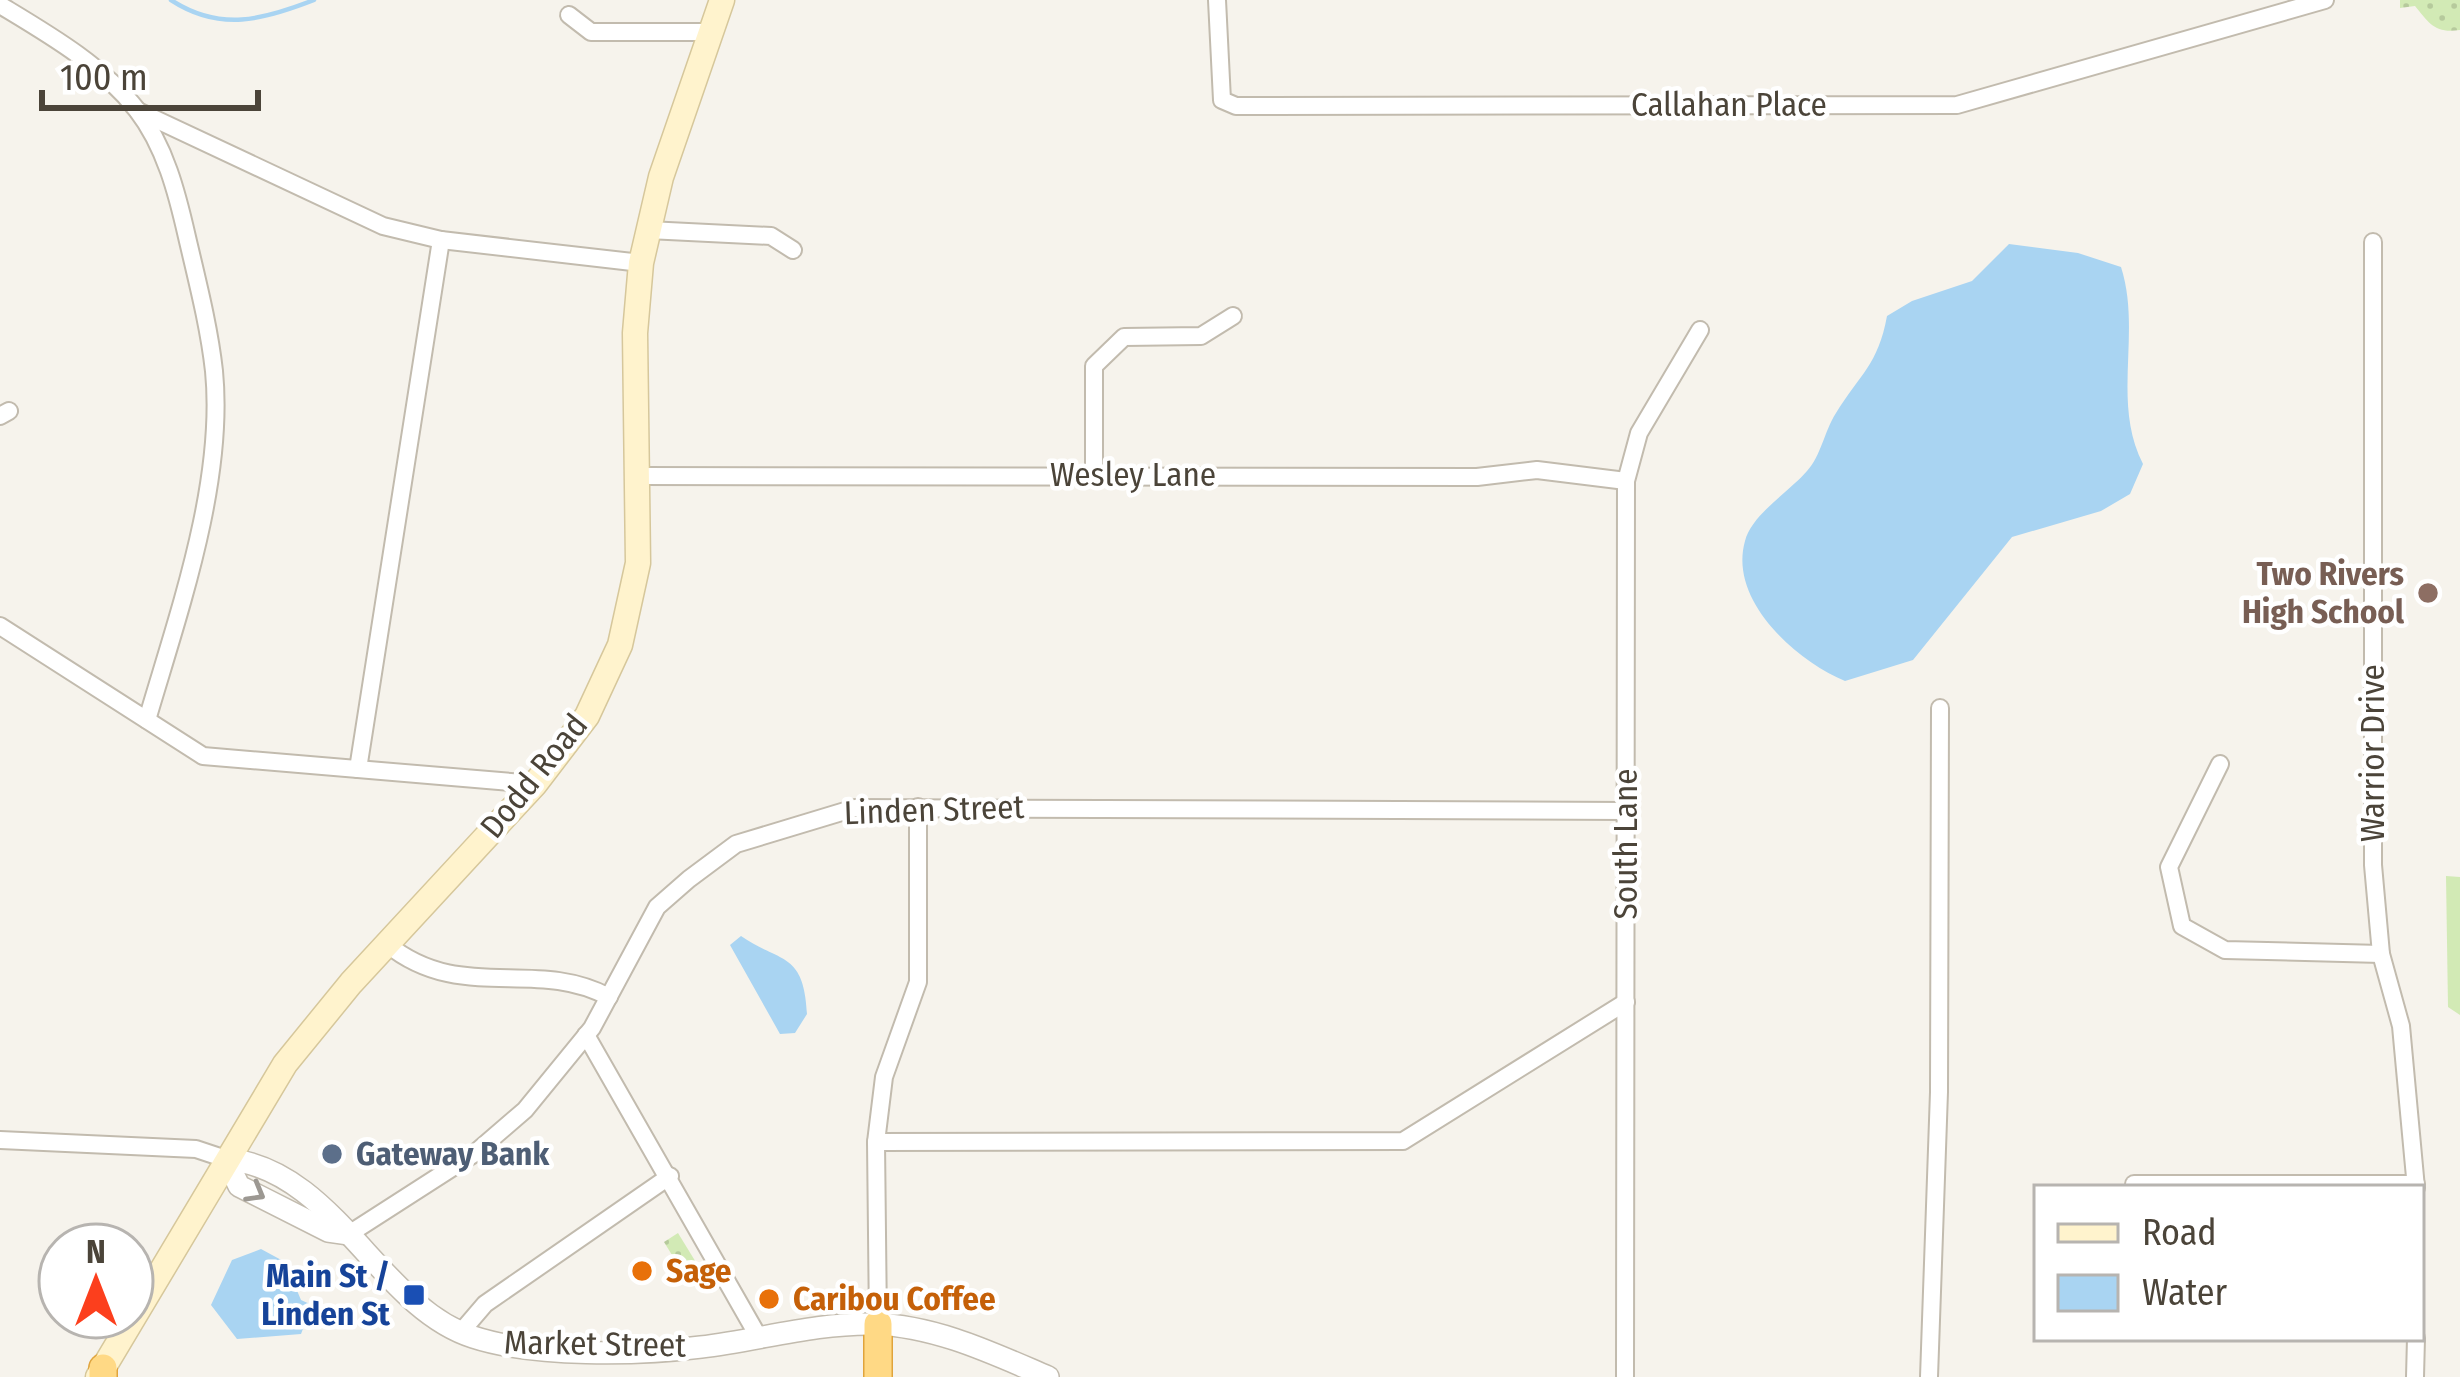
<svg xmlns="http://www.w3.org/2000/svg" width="2460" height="1377" font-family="'Fira Sans Condensed',sans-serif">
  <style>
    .grass { fill: url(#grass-dots) }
    .park { fill: #d2eab5 }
    .water { fill: #a9d4f2 }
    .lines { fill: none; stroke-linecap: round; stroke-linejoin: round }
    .stream { stroke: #a9d4f2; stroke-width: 4.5 }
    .minor-casing { stroke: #c2bbae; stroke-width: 20 }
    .tertiary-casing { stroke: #c2bbae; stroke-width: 24 }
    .secondary-casing { stroke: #d6c79b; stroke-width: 27 }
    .trunk-casing { stroke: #e0a43c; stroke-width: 30 }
    .minor { stroke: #fff; stroke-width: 16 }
    .tertiary { stroke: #fff; stroke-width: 21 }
    .secondary { stroke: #fff3cd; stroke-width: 24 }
    .trunk { stroke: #ffd985; stroke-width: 27 }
    .oneway { stroke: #9c9892 }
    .education-dot { fill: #8d6e63; stroke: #fff; stroke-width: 4.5 }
    .service-dot { fill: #5c6f8a; stroke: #fff; stroke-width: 4.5 }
    .food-dot { fill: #e8710a; stroke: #fff; stroke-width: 4.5 }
    .transit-dot { fill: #1a4fb4; stroke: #fff; stroke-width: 4.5 }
    .labels { text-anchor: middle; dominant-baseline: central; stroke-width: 9; stroke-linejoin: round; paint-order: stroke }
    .street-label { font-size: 33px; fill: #4b4439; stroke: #fff }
    .education-label { font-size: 33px; font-weight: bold; fill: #785e54; stroke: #fff; text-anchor: end }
    .service-label { font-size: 33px; font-weight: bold; fill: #4e5e75; stroke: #fff; text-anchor: start }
    .food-label { font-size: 33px; font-weight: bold; fill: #c56008; stroke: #fff; text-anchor: start }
    .transit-label { font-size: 33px; font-weight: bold; fill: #164399; stroke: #fff; text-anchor: end }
  </style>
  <defs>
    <pattern id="grass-dots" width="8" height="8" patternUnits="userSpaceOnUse" patternTransform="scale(3)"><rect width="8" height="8" fill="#d2eab5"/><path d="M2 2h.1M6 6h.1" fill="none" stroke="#b6ca9c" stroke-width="1.8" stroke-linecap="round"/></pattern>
  </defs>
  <rect width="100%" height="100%" fill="#f6f3ec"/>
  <!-- grass -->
  <g class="grass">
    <path d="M 2400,0 L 2460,0 L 2460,30 C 2435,34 2429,23 2415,6 L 2400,8 Z"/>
    <path d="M 678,1233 L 697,1264 L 683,1273 L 664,1242 Z"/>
  </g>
  <!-- park -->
  <path class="park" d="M 2446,876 L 2460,877 L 2460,1015 L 2448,1007 Z"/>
  <!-- water -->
  <g class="water">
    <path d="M 2009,244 L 2078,253 L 2121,267 C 2142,332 2111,402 2143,464 L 2130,494 L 2101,511 L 2012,537 L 1913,660 L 1845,681 C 1797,661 1728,601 1745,541 C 1752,514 1789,492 1807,471 C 1821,456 1824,432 1836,413 C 1860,374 1878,365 1887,316 L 1912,301 L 1972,281 Z"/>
    <path d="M 741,936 C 780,963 804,951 807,1014 L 795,1033 L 780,1034 L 730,945 Z"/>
    <path d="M 261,1249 L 285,1262 L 301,1300 L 312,1305 L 301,1334 L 237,1339 L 211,1305 L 232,1260 Z"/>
  </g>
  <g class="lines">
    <!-- stream -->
    <path class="stream" d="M 171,0 C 220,32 263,20 314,0"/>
    <!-- minor casing -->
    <g class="minor-casing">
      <g id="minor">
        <path d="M 1217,0 L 1222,100 L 1236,106 L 1957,105 L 2325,0"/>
        <path d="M 0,5 C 48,34 102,65 137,110 C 165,146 177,193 187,237 C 197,280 209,326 214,371 C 225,483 178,614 147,720"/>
        <path d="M 569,15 L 591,32 L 711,32"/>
        <path d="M 138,111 L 383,226 L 441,240 L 641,263"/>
        <path d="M 648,230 L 771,236 L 793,250"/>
        <path d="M 2373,242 L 2373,865 L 2381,954 L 2401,1026 L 2416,1188"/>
        <path d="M 0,416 L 9,411"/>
        <path d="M 1094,474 L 1094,366 L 1124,337 L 1201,336 L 1233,316"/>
        <path d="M 639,476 L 1477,477 L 1537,470 L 1626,481"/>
        <path d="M 0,626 L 203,756 L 535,784"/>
        <path d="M 2220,764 L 2169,867 L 2182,926 L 2225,950 L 2381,954"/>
        <path d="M 358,769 L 441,240"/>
        <path d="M 387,944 C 461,1004 534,957 609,997"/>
        <path d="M 586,1035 L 758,1336"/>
        <path d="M 0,1140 L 196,1149 L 226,1159"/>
        <path d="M 876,1142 L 1403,1141 L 1626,1002"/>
        <path d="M 2134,1184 L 2416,1184"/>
        <path d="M 349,1234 L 475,1153 L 525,1110 L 592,1028 L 657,907 L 689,879 L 736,844 L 855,808 L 1626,811"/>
        <path d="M 878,1324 L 876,1142 L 884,1077 L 918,982 L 918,807"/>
        <path d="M 461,1332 L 485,1304 L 670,1176"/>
        <path d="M 1625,1377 L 1626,481 L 1639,433 L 1700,330"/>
        <path d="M 1929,1377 L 1939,1092 L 1940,708"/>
        <path d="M 2415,1377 L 2416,1338"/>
      </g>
    </g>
    <!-- tertiary casing -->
    <g class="tertiary-casing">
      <g id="tertiary">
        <path d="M 226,1159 C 335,1169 379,1307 473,1337 C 534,1357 638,1355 701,1347 C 760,1340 814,1323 874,1324 C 936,1326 992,1353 1048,1377"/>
        <path d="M 226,1159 L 239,1186 L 328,1231 L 349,1234"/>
      </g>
    </g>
    <!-- secondary casing -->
    <g class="secondary-casing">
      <path id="secondary" d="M 98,1377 L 285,1064 L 351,983 L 535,784 L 587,716 L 620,645 L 638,563 L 635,333 L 641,263 L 661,177 L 722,0"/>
    </g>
    <!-- trunk casing -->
    <g class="trunk-casing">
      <g id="trunk">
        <path d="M 878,1324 L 878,1377"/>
        <path d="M 103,1377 L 103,1368"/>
      </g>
    </g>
    <!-- minor -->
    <use href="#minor" class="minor"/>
    <!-- tertiary -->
    <use href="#tertiary" class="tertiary"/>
    <!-- secondary -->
    <use href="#secondary" class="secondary"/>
    <!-- trunk -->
    <use href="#trunk" class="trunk"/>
  </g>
  <!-- one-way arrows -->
  <defs><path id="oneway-chevron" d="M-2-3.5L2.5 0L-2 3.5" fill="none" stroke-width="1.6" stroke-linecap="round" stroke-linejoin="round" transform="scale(3)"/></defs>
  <use class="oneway" href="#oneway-chevron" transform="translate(256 1193) rotate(30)"/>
  <!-- markers -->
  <circle class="education-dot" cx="2428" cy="593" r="12"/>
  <circle class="service-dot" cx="332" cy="1154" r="12"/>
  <g class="food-dot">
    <circle cx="642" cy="1271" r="12"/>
    <circle cx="769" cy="1299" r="12"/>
  </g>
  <rect class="transit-dot" x="402" y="1283" width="24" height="24" rx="6"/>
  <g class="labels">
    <!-- street labels -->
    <g class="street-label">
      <text x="1729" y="105">Callahan Place</text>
      <text x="1133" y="475">Wesley Lane</text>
      <text transform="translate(2373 753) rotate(-90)">Warrior Drive</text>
      <text transform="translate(534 776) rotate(-51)">Dodd Road</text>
      <text transform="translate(934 810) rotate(-2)">Linden Street</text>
      <text transform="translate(1626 844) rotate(-90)">South Lane</text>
      <text transform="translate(595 1344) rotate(1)">Market Street</text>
    </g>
    <!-- education labels -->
    <g class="education-label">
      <text x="2404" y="574">Two Rivers<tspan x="2404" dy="38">High School</tspan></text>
    </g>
    <!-- service labels -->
    <g class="service-label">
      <text x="356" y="1154">Gateway Bank</text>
    </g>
    <!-- food labels -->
    <g class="food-label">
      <text x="666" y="1271">Sage</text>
      <text x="793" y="1299">Caribou Coffee</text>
    </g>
    <!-- transit labels -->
    <g class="transit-label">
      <text x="390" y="1276">Main St /<tspan x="390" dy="38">Linden St</tspan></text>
    </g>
  </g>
  <!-- legend -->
  <rect x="2034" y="1185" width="390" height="156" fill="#ffffff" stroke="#b7b4b0" stroke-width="3"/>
  <rect x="2058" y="1224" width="60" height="18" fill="#fff3cd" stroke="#b7b4b0" stroke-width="3"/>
  <text x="2142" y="1245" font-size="36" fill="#4b4439">Road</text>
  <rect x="2058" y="1275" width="60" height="36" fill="#a9d4f2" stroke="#b7b4b0" stroke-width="3"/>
  <text x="2142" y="1305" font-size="36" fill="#4b4439">Water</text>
  <!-- north arrow -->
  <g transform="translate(96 1281)"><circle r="57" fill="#ffffff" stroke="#b7b4b0" stroke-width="3"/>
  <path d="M0-9L21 45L0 30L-21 45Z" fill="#fc3f1d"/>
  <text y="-18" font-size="33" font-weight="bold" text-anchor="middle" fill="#4b4439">N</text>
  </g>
  <!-- scale -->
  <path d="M42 90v18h216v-18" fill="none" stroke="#4b4439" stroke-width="6"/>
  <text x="60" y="90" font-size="36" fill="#4b4439" stroke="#ffffff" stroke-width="9" paint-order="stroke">100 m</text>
</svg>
